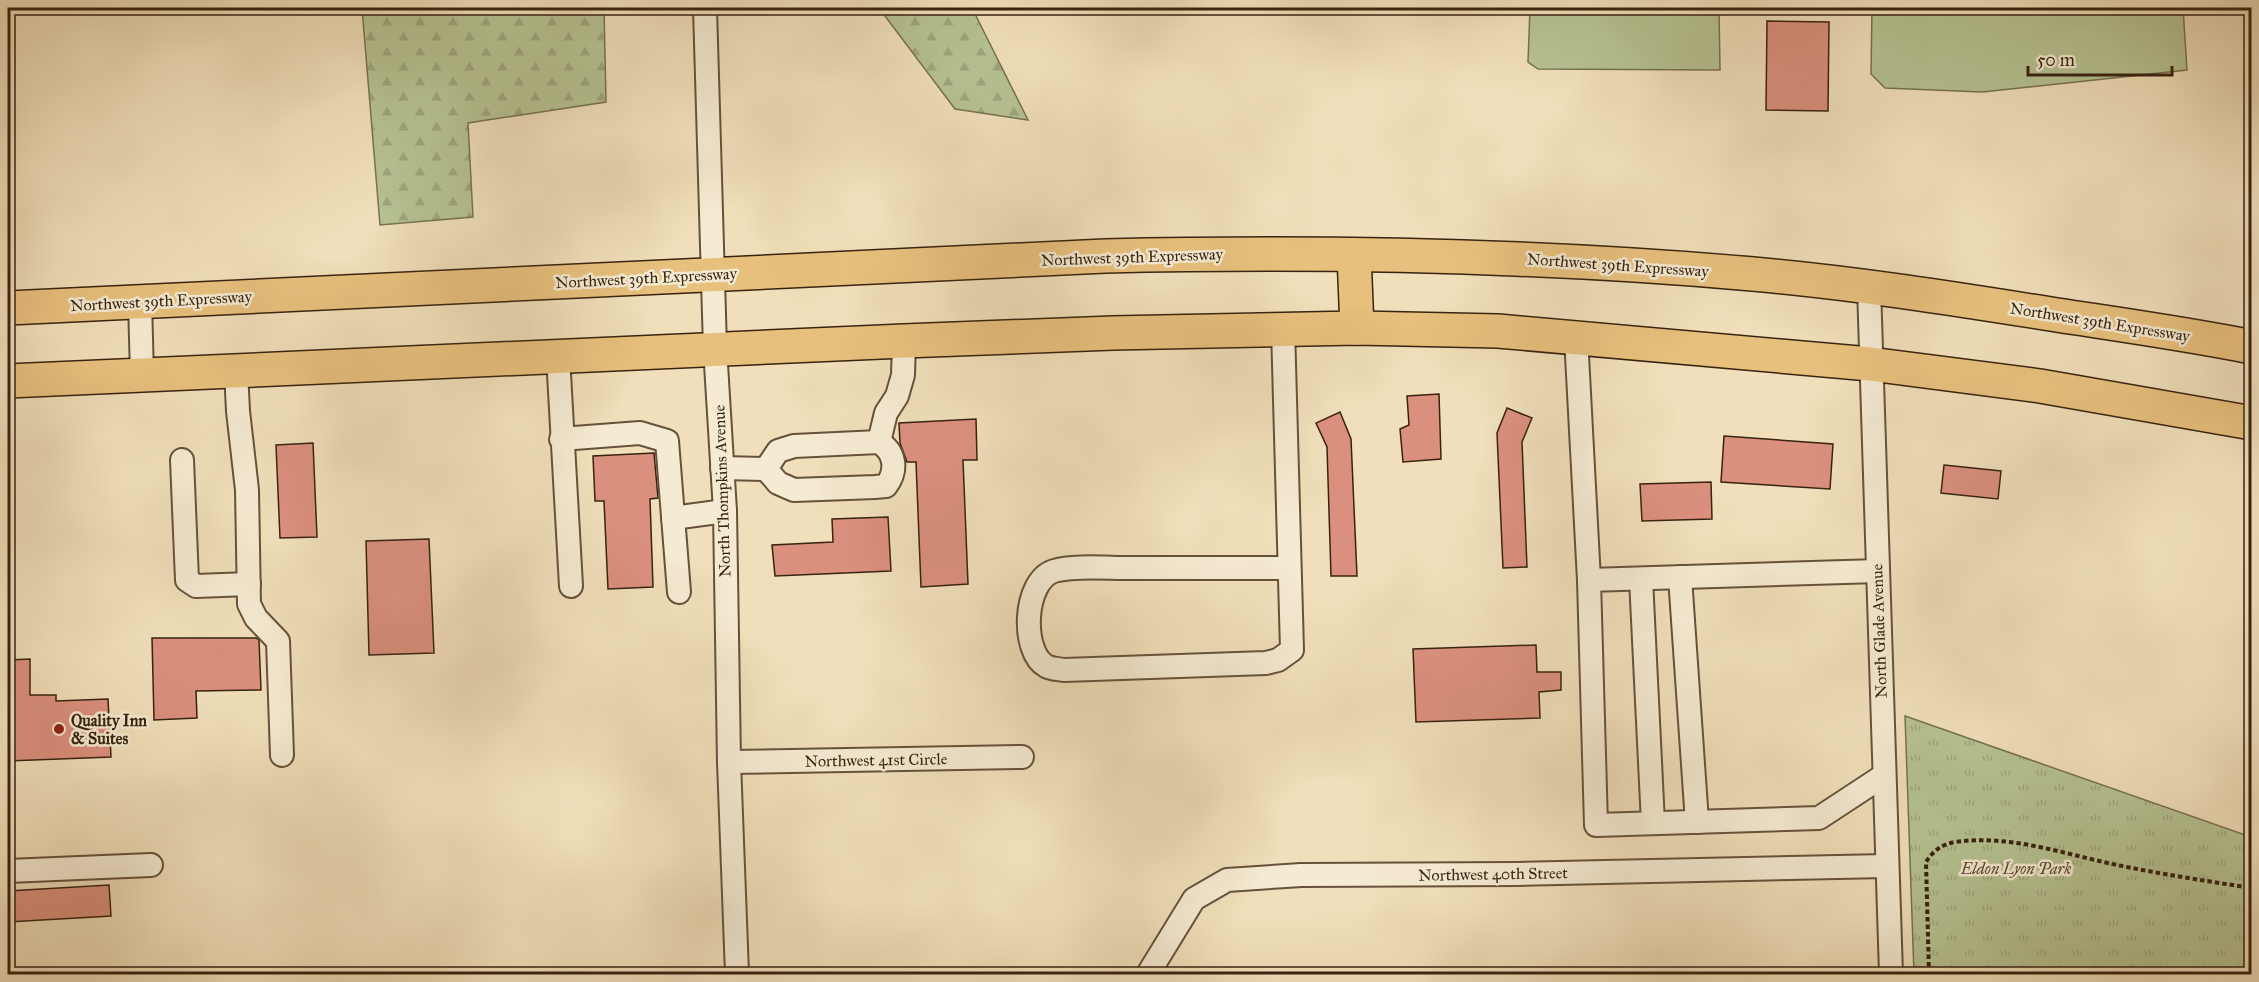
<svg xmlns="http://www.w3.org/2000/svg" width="2259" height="982" font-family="'IM FELL Great Primer',serif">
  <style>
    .forest { fill: url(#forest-firs); stroke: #777251; stroke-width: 1.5 }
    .park { fill: url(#park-tufts); stroke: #777251; stroke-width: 1.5 }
    .garden { fill: #b6c292; stroke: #777251; stroke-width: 1.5 }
    .building { fill: #db907e; stroke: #382310; stroke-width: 1.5 }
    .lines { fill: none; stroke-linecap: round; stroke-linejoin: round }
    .minor-casing { stroke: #66523a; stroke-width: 26 }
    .highway-casing { stroke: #382310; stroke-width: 36 }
    .path { stroke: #382310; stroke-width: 4; stroke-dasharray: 4.5 3; stroke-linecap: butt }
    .minor { stroke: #f5ead2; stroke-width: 22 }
    .highway { stroke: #e8c07d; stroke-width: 33 }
    .poi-dot { fill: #8f2418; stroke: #f5ead2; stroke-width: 2 }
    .labels { text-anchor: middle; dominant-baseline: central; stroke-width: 5; stroke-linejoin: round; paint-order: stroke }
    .street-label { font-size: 16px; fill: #382310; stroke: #f5ead2 }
    .poi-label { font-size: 16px; font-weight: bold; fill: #382310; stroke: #f5ead2; text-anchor: start }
    .park-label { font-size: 16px; font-style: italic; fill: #584b30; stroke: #f5ead2 }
  </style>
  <defs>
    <pattern id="forest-firs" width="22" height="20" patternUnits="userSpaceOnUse" patternTransform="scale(1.5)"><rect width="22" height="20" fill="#b6c292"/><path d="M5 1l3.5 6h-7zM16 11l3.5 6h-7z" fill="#9da67d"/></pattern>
    <pattern id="park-tufts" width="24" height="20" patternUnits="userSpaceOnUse" patternTransform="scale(1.5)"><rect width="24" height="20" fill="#b6c292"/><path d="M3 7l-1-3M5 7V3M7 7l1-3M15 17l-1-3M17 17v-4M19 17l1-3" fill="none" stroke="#9da67d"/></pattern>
  </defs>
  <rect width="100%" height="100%" fill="#f0dfba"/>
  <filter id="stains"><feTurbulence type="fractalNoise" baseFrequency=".00333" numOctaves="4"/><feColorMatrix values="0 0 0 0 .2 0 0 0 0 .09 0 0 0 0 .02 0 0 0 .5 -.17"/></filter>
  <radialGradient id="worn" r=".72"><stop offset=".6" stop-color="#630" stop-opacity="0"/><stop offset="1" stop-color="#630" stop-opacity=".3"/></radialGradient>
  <!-- forest -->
  <g class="forest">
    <path d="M 362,8 L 604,8 L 606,102 L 468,123 L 473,217 L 380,225 Z"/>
    <path d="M 879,8 L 972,8 L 1028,120 L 955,109 Z"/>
  </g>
  <!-- park -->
  <path class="park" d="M 1905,716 L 2251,837 L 2251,974 L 1914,974 Z"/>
  <!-- garden -->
  <g class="garden">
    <path d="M 1530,8 L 1719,8 L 1720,70 L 1538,69 L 1528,62 Z"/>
    <path d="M 1872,8 L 2183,8 L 2187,70 L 1982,92 L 1885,88 L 1871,74 Z"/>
  </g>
  <!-- building -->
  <g class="building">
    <path d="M 1767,21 L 1829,22 L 1828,111 L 1766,110 Z"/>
    <path d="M 1439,394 L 1441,459 L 1403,462 L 1400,429 L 1409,425 L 1407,396 Z"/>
    <path d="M 1507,408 L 1532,418 L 1522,442 L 1527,567 L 1503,568 L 1497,433 Z"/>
    <path d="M 1340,412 L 1351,439 L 1357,576 L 1331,576 L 1327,447 L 1316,423 Z"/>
    <path d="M 976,419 L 977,460 L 963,460 L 968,584 L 921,587 L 916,462 L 907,462 L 900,443 L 899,423 Z"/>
    <path d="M 1724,436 L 1833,444 L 1830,489 L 1721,482 Z"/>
    <path d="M 313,443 L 317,537 L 280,538 L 276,445 Z"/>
    <path d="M 654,453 L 658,498 L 650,499 L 653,587 L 608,589 L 604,501 L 595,501 L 593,456 Z"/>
    <path d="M 1944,465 L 2001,471 L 1998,499 L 1941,493 Z"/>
    <path d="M 1711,482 L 1712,519 L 1642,521 L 1640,484 Z"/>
    <path d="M 888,517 L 891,571 L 775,576 L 772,545 L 833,542 L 832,519 Z"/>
    <path d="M 429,539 L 434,653 L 369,655 L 366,541 Z"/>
    <path d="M 152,638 L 256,638 L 259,640 L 261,690 L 196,691 L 197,718 L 154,720 Z"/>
    <path d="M 1536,645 L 1537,672 L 1561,672 L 1561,690 L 1539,692 L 1540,718 L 1416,722 L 1413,649 Z"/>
    <path d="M 30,659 L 30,695 L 56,695 L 56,701 L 108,699 L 111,757 L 8,761 L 8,660 Z"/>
    <path d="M 109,885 L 111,916 L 8,922 L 8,891 Z"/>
  </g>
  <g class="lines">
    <!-- minor casing -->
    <g class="minor-casing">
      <g id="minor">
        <path d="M 705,8 L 715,348 L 725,511 L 729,762 L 737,974"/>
        <path d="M 1869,287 L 1891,974"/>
        <path d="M 140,302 L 142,375"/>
        <path d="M 1283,328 L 1292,650 L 1278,660 L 1266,663 L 1064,670 C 1059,669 1051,669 1046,666 C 1021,652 1023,581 1054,571 C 1073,565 1107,568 1127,568 C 1181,568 1235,568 1288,568"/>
        <path d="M 1576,337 L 1589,580"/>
        <path d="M 558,356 L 571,586"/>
        <path d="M 236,371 L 238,411 L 247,490 L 249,604 L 256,618 L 278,641 L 282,755"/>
        <path d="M 561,439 L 640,433 L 667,441 L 679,592"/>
        <path d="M 879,442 L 886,413 L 897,396 L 903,375 L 904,341"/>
        <path d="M 182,460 L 187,580 L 196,586 L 249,584"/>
        <path d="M 722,468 L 766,469 L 778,483 L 794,490 L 875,487 L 886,486 C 898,470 895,452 879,442 L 794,446 L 778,451 L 766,469"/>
        <path d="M 673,518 L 725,511"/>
        <path d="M 1878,571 L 1589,580 L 1596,825 L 1819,818 L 1883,776"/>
        <path d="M 1680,577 L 1697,822"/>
        <path d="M 1641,579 L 1653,823"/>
        <path d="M 729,762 L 1022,757"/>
        <path d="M 8,871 L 151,865"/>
        <path d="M 1148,974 L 1194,899 L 1227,880 L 1301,875 L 1517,874 L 1886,866"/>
      </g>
    </g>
    <!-- highway casing -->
    <g class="highway-casing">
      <g id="highway">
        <path d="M 1354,255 L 1357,328"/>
        <path d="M 8,308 L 1105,256 C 1321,251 1537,255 1753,274 C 1855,283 1956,299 2057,315 C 2122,325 2187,334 2252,347"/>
        <path d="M 8,381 L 904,341 L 1113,333 L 1357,328 L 1498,331 L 1870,364 L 2040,386 L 2252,423"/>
      </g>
    </g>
    <!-- path -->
    <path class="path" d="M 1929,974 L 1926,862 C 1933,851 1942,844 1955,842 C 2009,834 2064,854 2117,865 C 2161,874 2206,881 2252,888"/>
    <!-- minor -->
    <use href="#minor" class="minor"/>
    <!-- highway -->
    <use href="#highway" class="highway"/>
  </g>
  <!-- markers -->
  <circle class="poi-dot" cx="59" cy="729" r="6"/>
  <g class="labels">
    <!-- street labels -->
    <g class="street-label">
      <text transform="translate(1132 257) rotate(-2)">Northwest 39th Expressway</text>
      <text transform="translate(1618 265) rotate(4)">Northwest 39th Expressway</text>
      <text transform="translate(646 278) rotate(-3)">Northwest 39th Expressway</text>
      <text transform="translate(161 301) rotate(-3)">Northwest 39th Expressway</text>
      <text transform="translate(2100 322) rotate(9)">Northwest 39th Expressway</text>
      <text transform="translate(722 491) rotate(-92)">North Thompkins Avenue</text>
      <text transform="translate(1879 631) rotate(-92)">North Glade Avenue</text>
      <text transform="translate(876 760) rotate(-1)">Northwest 41st Circle</text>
      <text transform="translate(1493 874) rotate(-1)">Northwest 40th Street</text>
    </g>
    <!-- poi labels -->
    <g class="poi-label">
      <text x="71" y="720">Quality Inn<tspan x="71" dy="18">&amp; Suites</tspan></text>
    </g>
    <!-- park labels -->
    <g class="park-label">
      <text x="2016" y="868">Eldon Lyon Park</text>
    </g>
  </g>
  <!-- margin -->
  <rect width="2259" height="982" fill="none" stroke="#f0dfba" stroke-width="30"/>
  <rect x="9" y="9" width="2241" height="964" fill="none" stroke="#382310" stroke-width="3"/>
  <rect x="15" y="15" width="2229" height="952" fill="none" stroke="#382310" stroke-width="1.5"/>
  <!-- scale -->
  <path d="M2028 66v9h144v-9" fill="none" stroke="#382310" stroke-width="3"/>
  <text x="2037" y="66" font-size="18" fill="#382310" stroke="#f5ead2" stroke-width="4.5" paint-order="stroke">50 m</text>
  <rect width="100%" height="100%" filter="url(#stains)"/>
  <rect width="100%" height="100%" fill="url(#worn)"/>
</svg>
